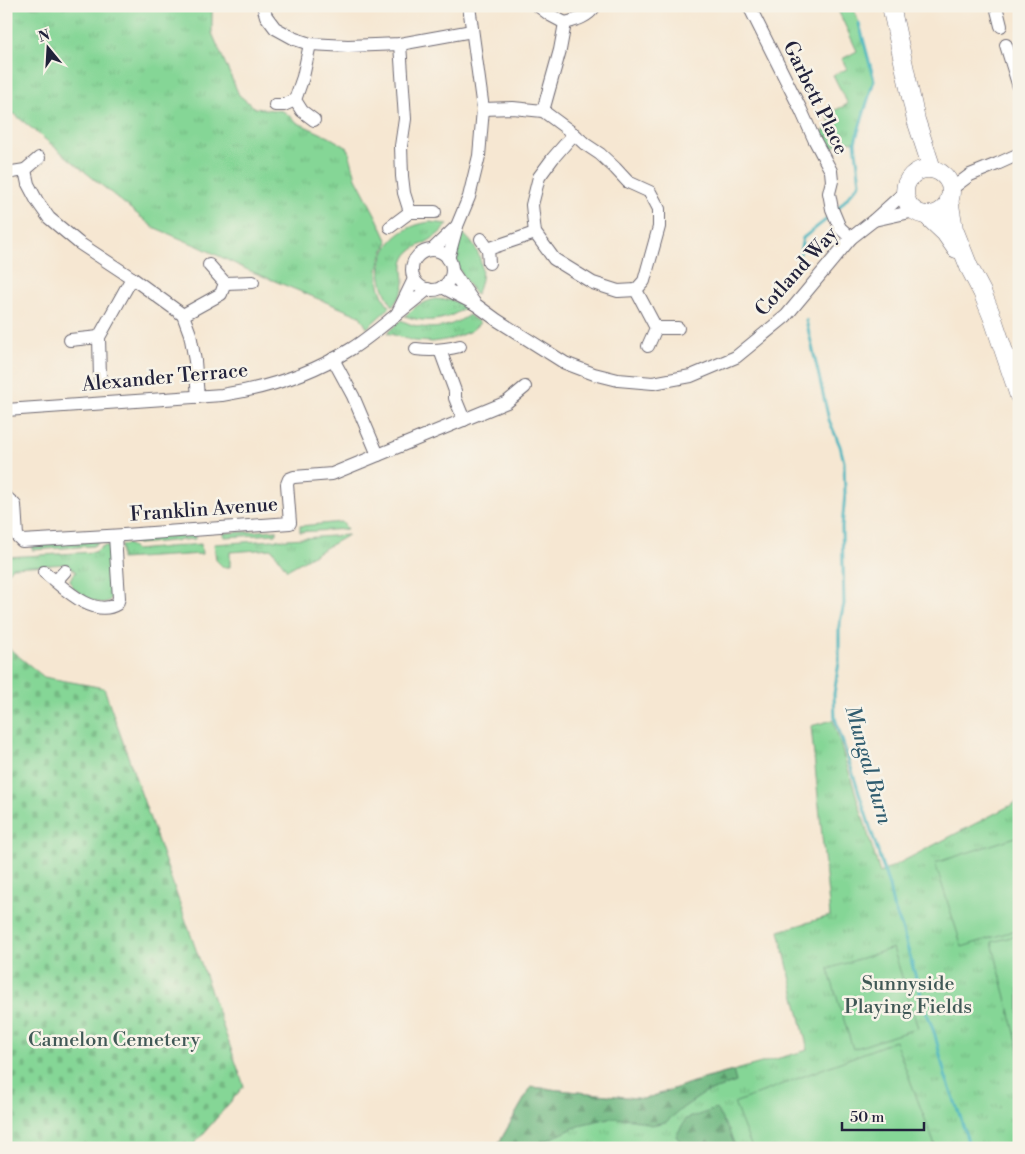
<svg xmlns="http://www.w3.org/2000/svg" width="1025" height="1154" font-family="'Libre Bodoni',serif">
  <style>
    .grass { fill: url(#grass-tufts); stroke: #547c68 }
    .forest { fill: url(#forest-firs); stroke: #476c5d }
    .cemetery { fill: url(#cemetery-stones); stroke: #547c68 }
    .pitch { fill: #85d696; stroke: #547c68 }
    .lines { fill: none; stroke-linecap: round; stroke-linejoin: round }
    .stream { stroke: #43b3bd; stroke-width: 3 }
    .minor-casing { stroke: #6c6770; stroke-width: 14 }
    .secondary-casing { stroke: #6c6770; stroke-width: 19 }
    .minor { stroke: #fff; stroke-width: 12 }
    .secondary { stroke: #fff; stroke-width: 18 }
    .labels { text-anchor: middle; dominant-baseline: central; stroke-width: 5; stroke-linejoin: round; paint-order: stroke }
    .street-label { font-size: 20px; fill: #22223b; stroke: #f7f3e8 }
    .park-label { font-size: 20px; fill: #405856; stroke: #f7f3e8 }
    .water-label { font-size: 21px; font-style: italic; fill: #2f5c6f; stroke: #f7f3e8 }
  </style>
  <defs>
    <pattern id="grass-tufts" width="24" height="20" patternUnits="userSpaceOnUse" patternTransform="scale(1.25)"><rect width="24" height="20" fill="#85d696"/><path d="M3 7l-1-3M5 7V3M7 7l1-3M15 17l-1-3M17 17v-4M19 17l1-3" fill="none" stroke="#73b782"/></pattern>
    <pattern id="forest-firs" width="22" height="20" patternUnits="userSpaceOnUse" patternTransform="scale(1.25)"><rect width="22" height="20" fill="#6cb77f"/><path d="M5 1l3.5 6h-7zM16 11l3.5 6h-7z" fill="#589469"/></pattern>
    <pattern id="cemetery-stones" width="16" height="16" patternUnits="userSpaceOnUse" patternTransform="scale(1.25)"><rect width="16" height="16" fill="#85d696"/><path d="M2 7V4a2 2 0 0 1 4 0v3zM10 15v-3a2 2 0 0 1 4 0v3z" fill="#73b782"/></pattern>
  </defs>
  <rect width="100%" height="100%" fill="#f7f3e8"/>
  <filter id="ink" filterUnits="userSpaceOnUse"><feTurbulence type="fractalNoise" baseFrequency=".02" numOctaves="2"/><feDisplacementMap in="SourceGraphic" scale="10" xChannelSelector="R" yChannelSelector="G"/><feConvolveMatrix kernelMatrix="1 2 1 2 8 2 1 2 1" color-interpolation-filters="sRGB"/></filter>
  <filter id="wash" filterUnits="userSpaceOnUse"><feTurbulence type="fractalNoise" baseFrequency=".0096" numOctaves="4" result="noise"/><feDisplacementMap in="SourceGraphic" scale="20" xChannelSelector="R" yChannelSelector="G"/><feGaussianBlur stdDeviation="1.12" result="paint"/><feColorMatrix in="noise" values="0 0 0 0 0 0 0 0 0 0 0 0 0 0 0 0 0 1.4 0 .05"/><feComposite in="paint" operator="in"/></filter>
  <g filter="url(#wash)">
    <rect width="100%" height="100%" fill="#f6e7d2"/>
    <!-- grass -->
    <g class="grass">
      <path d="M 6,6 L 212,6 L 212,33 L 239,95 L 255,108 L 283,111 L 298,123 L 329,137 L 348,148 L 356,178 L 376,216 L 388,242 C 376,263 373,287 390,307 L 367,328 L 360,316 L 248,270 L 200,247 L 153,227 L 14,114 L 6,115 Z"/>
      <path d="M 836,6 L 853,6 L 859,23 L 874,80 L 855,142 L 842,141 L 823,156 L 814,139 L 831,125 L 827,114 L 848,104 L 833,75 L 847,69 L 842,59 L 857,51 Z"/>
      <path d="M 430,222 L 448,224 C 443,230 437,236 430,240 C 421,246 411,247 405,258 C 400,268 406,278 403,289 C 401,295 396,301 393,306 C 366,269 385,228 430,222 Z"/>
      <path d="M 461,232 C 482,249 487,271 476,295 C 457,269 453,265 461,232 Z"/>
      <path d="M 434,299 L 451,300 L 467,306 C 448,321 427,324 405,316 L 418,305 Z"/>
      <path d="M 469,315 L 480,323 L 471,331 L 451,339 L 433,342 L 414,341 L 387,333 L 401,320 C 424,332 447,330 469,315 Z"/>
      <path d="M 342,522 L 347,529 L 300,532 L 300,526 Z"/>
      <path d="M 277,530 L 277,534 L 224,537 L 224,533 Z"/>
      <path d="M 195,535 L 195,539 L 137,544 L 130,538 Z"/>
      <path d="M 348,535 L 287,570 L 272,549 L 230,552 L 230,567 L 223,567 L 216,560 L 214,544 Z"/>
      <path d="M 100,541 L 93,546 L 32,550 L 32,545 Z"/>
      <path d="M 128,544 L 136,550 L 201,544 L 202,554 L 121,559 L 121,545 Z"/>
      <path d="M 103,546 L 111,546 L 112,570 L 109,575 L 109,586 L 114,592 C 108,615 83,595 72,587 L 70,579 L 76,572 L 67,564 L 12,567 L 6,575 L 6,557 L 95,552 Z"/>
      <path d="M 833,720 L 880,873 L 1019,801 L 1019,1148 L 496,1148 L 531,1087 L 645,1099 L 693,1082 L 808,1050 L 779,931 L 830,916 L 811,726 Z"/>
    </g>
    <!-- forest -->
    <g class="forest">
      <path d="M 733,1071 L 736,1082 L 705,1093 L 684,1107 L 666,1122 L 651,1125 L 633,1119 L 610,1118 L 583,1124 L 541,1143 L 535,1148 L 496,1148 L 531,1087 L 645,1099 L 693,1082 Z"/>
      <path d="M 716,1109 L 729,1131 L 736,1148 L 685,1148 L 676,1136 L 686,1119 Z"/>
    </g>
    <!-- cemetery -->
    <path class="cemetery" d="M 6,646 L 44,677 L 104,688 L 244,1086 L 191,1148 L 6,1148 Z"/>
    <!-- pitch -->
    <g class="pitch">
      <path d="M 1019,836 L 1019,929 L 962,947 L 935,863 Z"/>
      <path d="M 1019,935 L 1019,1049 L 992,942 Z"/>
      <path d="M 893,948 L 918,1028 L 853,1049 L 828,969 Z"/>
      <path d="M 895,1041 L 936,1148 L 752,1148 L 734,1103 Z"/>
    </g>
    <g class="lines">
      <!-- stream -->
      <g class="stream">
        <path d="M 836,211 L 860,183 L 855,142 L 874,80 L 859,23"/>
        <path d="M 798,262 L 803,238 L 832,215"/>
        <path d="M 806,320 L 829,420 L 840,446 L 844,462 L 845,494 L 842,527 L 844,604 L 839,626 L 839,662 L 834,694 L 835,718 L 889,886 L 893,906 L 901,925 L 922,999 L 935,1035 L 945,1075 L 959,1113 L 970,1148"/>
      </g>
    </g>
  </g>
  <g filter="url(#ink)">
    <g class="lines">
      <!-- minor casing -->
      <g class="minor-casing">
        <g id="minor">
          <path d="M 263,6 L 266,16 L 275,28 L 295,39 L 310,44 L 348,46 L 400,44 L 472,31"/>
          <path d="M 538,6 L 550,15 L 565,23"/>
          <path d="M 749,6 L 801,110 L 814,139 L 831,171 L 832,181 L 829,193 L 832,209 L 840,228 L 851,238"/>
          <path d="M 996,6 L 1001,26"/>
          <path d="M 310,44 L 303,77 L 295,100 L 302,111 L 314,120"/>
          <path d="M 1006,45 L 1019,87"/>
          <path d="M 275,105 L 284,105 L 295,100"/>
          <path d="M 483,109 L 513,108 L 543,111 L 574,134 L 585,144 L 600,154 L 615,168 L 628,182 L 650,192 L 659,209 L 659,227 L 644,281 L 636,290"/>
          <path d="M 543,111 L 560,50 L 565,23 C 576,20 588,17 595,6"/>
          <path d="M 574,134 L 553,158 L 539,177 L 532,205 L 535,233 L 554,259 L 593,283 L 618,291 L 636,290"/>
          <path d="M 25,170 L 39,158"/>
          <path d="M 6,173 L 25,170 L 28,184 L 37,201 L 49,218 L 79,243 L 132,278 L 183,315 L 190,334 L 195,361 L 198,397"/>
          <path d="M 950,190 L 970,175 L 997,164 L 1019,154"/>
          <path d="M 410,212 L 435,212"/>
          <path d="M 874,220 L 915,211"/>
          <path d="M 457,226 L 469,197 L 479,156 L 483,109 L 469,6"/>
          <path d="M 390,227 L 410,212 L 404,193 L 402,176 L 401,146 L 405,119 L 400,44"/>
          <path d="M 481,239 L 488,249 L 489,263"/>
          <path d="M 488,249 L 535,233"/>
          <path d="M 432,250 L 457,226 L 448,259"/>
          <circle cx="432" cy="270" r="20"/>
          <path d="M 414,279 L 397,314 L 428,289"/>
          <path d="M 225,283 L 253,282"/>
          <path d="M 442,287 L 475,304 L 452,271"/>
          <path d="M 636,290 L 656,328 L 648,346"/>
          <path d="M 475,304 L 497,320 L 565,363 L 594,374 L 618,380 L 653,383 L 691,376 L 736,357 L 786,316 L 851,238 L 874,220 L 905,192"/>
          <path d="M 183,315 L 221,294 L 225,283 L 209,265"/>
          <path d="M 656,328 L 678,328"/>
          <path d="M 70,340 L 99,337"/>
          <path d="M 416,349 C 431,351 445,350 460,346"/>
          <path d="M 440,350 L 455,391 L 455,398 L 464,420"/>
          <path d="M 333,359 L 353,396 L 378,455"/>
          <path d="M 100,379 L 99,337 L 132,278"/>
          <path d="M 6,410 L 222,395 C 268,388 311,374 351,349 C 367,339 382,326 397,314"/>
          <path d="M 6,497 L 15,505 L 17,536 L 22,541 L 124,535 L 290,523 L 287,484 L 289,479 L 294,477 L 332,474 L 507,402 L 525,387"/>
          <path d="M 44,572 C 62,586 93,619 117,604 L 119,598 L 115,536"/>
          <path d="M 56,581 L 65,571"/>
        </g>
      </g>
      <!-- secondary casing -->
      <g class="secondary-casing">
        <g id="secondary">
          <path d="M 891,6 L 916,120 L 932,169"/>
          <circle cx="928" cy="192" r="23"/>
          <path d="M 949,199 L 954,229 L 969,267 L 982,292 L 993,319 L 1019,396"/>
          <path d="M 926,215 L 945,233 L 956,249"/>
        </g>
      </g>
      <!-- minor -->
      <use href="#minor" class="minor"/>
      <!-- secondary -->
      <use href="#secondary" class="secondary"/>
    </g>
  </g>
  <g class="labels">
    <!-- street labels -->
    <g class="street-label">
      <text transform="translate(815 98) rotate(64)">Garbett Place</text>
      <text transform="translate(797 272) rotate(-48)">Cotland Way</text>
      <text transform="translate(165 378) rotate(-5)">Alexander Terrace</text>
      <text transform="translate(204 510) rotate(-4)">Franklin Avenue</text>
    </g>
    <!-- park labels -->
    <g class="park-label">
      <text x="908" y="984">Sunnyside<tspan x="908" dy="23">Playing Fields</tspan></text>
      <text x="114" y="1040">Camelon Cemetery</text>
    </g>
    <!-- water labels -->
    <g class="water-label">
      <text transform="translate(868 765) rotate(74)">Mungal Burn</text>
    </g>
  </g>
  <!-- margin -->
  <rect width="1025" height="1154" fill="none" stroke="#f7f3e8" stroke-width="25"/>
  <!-- north arrow -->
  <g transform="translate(48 48) rotate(342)" stroke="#f7f3e8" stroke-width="4" paint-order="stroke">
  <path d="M0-4L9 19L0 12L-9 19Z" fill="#22223b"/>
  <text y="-8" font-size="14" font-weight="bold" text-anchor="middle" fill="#22223b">N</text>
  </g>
  <!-- scale -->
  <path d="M842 1122v8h82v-8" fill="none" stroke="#22223b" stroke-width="2.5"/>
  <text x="850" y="1122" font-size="15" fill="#22223b" stroke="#f7f3e8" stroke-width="4" paint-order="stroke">50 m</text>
</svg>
